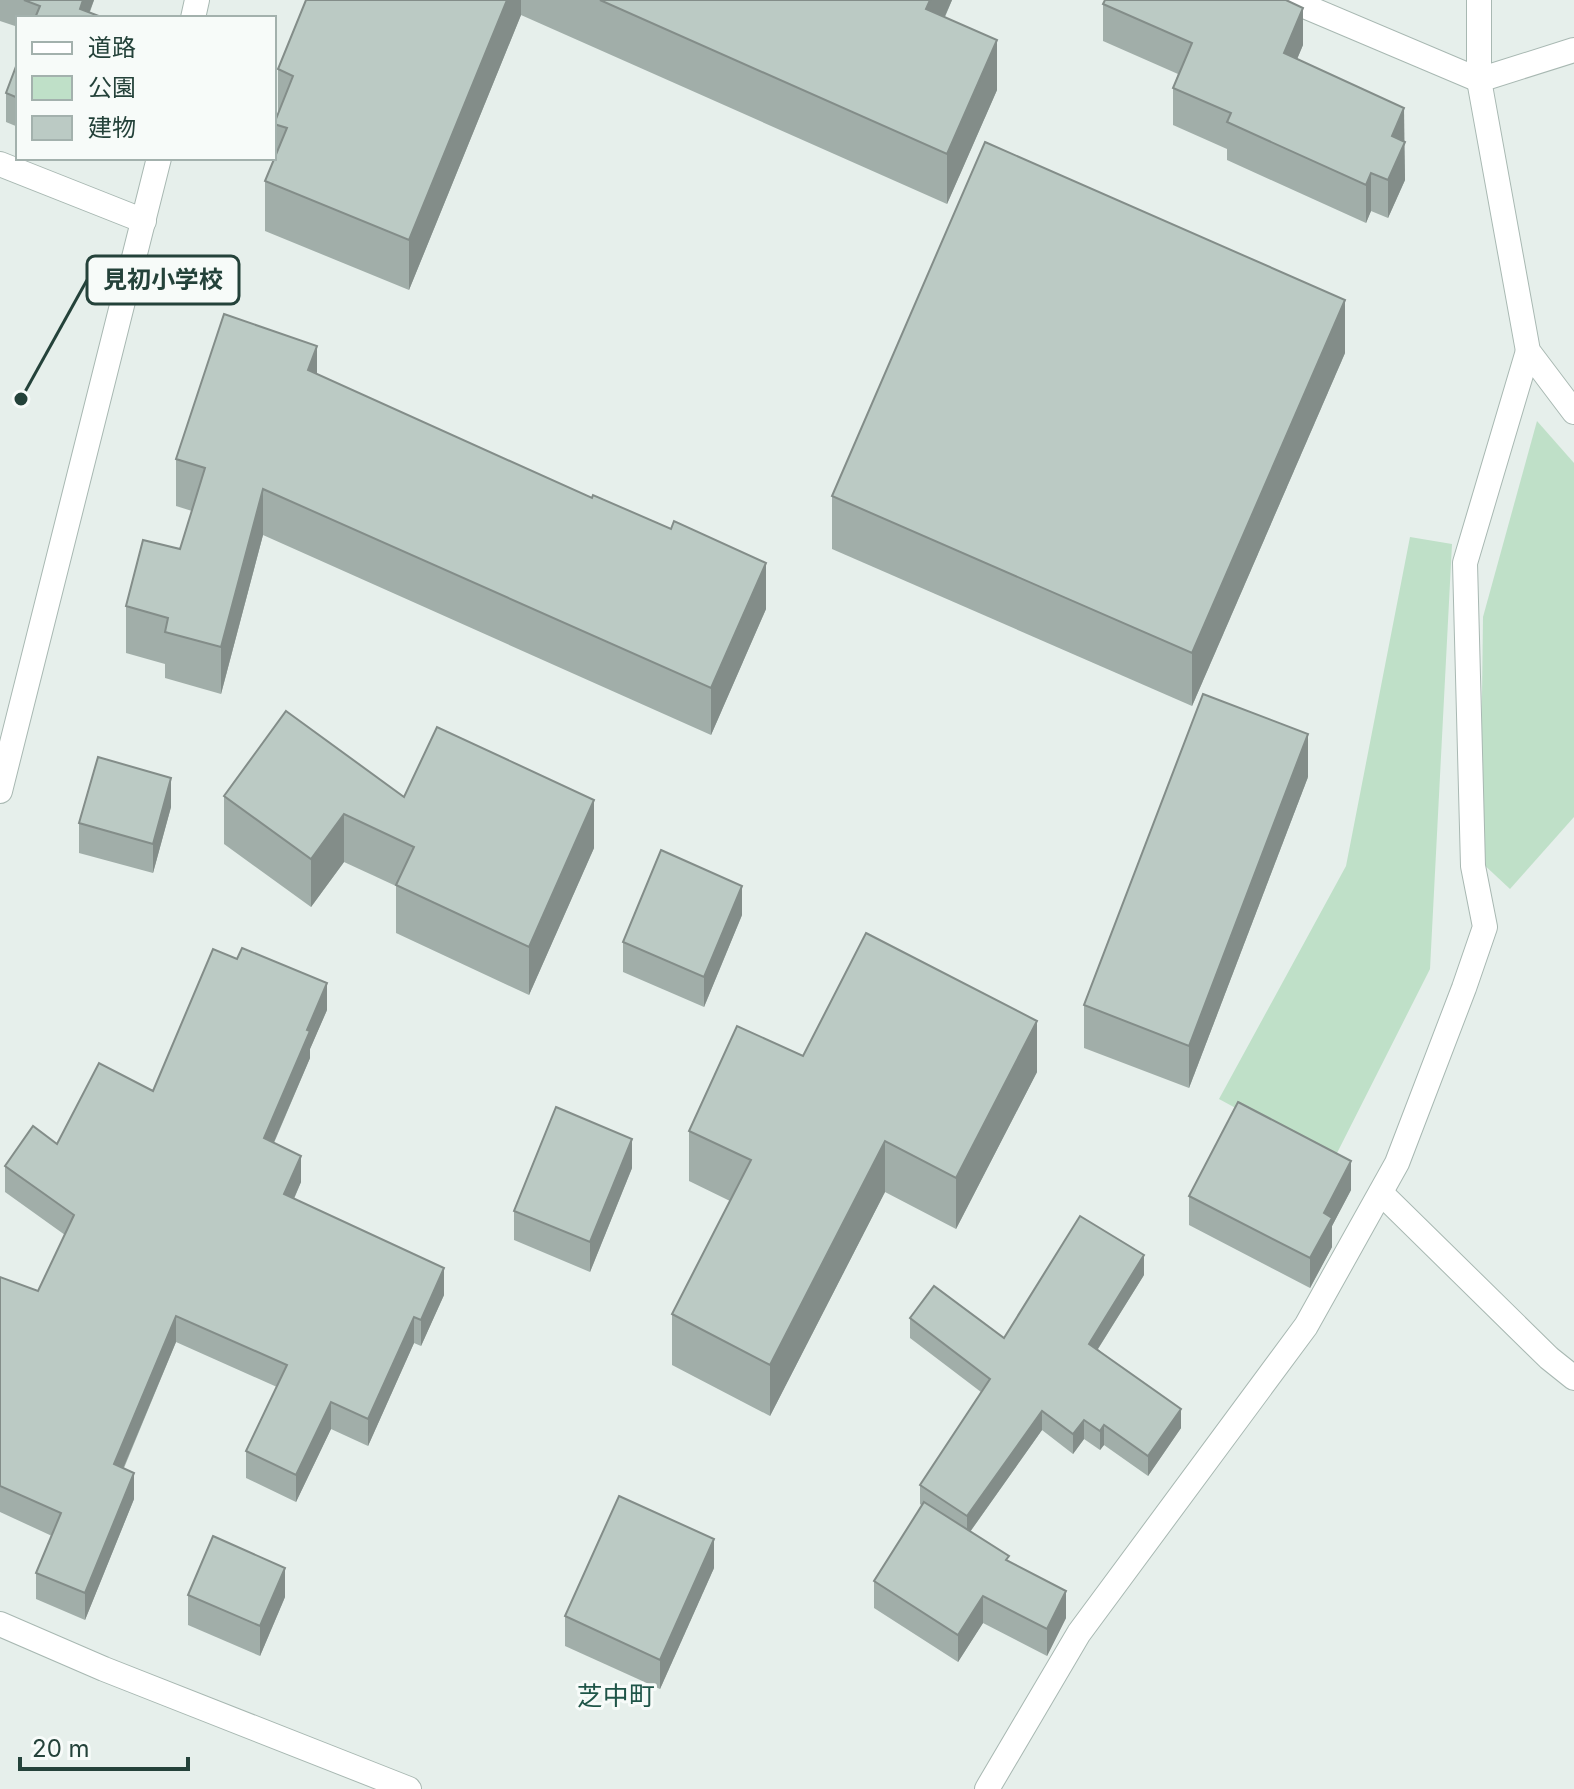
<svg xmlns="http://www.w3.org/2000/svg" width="1574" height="1789" font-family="Inter,'Noto Sans JP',sans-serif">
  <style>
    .green { fill: #bfe0c8 }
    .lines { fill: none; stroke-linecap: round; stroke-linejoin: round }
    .minor-casing { stroke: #a8b8b2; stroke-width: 26 }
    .minor { stroke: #fff; stroke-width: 24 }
    .wall { fill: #a1aea9 }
    .shaded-wall { fill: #838d89 }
    .building { fill: #bbcac4; stroke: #838d89; stroke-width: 2 }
    .labels { text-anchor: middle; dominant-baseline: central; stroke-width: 6; stroke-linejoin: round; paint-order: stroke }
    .quarter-label { font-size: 26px; fill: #1f5548; stroke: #f7fbf9 }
    .leader { fill: none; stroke: #24423a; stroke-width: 3 }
    .callout-dot { fill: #24423a; stroke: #f7fbf9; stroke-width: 3 }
    .callout { fill: #f7fbf9; stroke: #24423a; stroke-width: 3 }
    .callout-label { font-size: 24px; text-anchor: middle; font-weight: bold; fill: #24423a }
  </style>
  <rect width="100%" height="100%" fill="#e6efeb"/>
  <!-- green -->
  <g class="green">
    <path d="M 1537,421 L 1574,463 L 1574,817 L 1510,889 L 1480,861 L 1483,617 Z"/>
    <path d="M 1410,537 L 1452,544 L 1430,969 L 1333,1161 L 1219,1099 L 1346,866 Z"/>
  </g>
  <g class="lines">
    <!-- minor casing -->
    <g class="minor-casing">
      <g id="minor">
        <path d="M 1290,0 L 1479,80 L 1574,50"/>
        <path d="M 1479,0 L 1479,80 L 1528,351 L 1574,412"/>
        <path d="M 193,18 L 197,0"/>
        <path d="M 0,164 L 144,221"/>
        <path d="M 0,791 L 159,158"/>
        <path d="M 1381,1193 L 1549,1358 L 1574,1378"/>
        <path d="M 0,1624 L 104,1669 L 409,1789"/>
        <path d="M 987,1789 L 1079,1633 L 1306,1326 L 1397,1163 L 1464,988 L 1485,927 L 1473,866 L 1465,563 L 1528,351"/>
      </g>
    </g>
    <!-- minor -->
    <use href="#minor" class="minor"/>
  </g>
  <!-- wall -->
  <g class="wall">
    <path d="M 0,0 L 94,0 L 90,12 L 104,18 L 18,18 L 18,27 L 0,21 Z"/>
    <path d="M 306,0 L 952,0 L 945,17 L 997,90 L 947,204 L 521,15 L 409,290 L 265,231 L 265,181 L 274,159 L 274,124 L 278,114 L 278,69 Z"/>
    <path d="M 1103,4 L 1303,45 L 1297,59 L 1404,142 L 1405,180 L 1388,218 L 1371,211 L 1366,223 L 1227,160 L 1227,149 L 1173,125 L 1173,88 L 1178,74 L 1103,41 Z"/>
    <path d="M 18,61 L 18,127 L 6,122 L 6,93 Z"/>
    <path d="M 1345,353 L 1192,706 L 832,549 L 832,496 Z"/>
    <path d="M 317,374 L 766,609 L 711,735 L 263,535 L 221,694 L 165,678 L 165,664 L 126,653 L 126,606 L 180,549 L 192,511 L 176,506 L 176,459 Z"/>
    <path d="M 1308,777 L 1189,1088 L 1084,1048 L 1084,1005 Z"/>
    <path d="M 224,796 L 404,797 L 594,848 L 529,995 L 396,933 L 396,886 L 344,862 L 311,907 L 224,844 Z"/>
    <path d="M 171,807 L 153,873 L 79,853 L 79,823 Z"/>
    <path d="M 742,915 L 704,1007 L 623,972 L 623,942 Z"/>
    <path d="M 327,1010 L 310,1049 L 310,1058 L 274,1143 L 301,1182 L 294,1199 L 444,1295 L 421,1346 L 414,1343 L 368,1446 L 331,1429 L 296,1502 L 246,1478 L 246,1451 L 277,1387 L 176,1342 L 124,1468 L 134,1499 L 85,1620 L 36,1599 L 36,1573 L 52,1536 L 0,1512 L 0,1277 L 38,1291 L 65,1235 L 5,1192 L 5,1166 L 57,1144 L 153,1091 Z"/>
    <path d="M 803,1056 L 1037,1072 L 956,1229 L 885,1192 L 770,1416 L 672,1365 L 672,1314 L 730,1201 L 689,1181 L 689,1131 Z"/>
    <path d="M 632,1168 L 590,1272 L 514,1240 L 514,1211 Z"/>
    <path d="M 1351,1190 L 1332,1226 L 1332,1247 L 1310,1288 L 1189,1225 L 1189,1196 Z"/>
    <path d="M 1144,1275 L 1098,1349 L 1181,1428 L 1148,1476 L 1104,1445 L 1100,1450 L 1084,1439 L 1073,1454 L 1042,1430 L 970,1532 L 1009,1562 L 1066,1618 L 1047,1656 L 983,1623 L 958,1662 L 874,1608 L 874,1581 L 922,1506 L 920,1504 L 920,1485 L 981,1392 L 910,1338 L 910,1318 L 1004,1338 Z"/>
    <path d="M 714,1568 L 660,1689 L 565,1646 L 565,1616 Z"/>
    <path d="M 188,1595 L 285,1597 L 260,1656 L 188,1625 Z"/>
  </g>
  <!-- shaded-wall -->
  <g class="shaded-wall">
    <path d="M 83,0 L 94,0 L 87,18 L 80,9 Z"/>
    <path d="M 507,0 L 521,0 L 521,15 L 409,290 L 409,240 Z"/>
    <path d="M 930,0 L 952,0 L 926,59 L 926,9 Z"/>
    <path d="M 1303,8 L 1303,45 L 1284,90 L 1284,53 Z"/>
    <path d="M 997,40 L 997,90 L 947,204 L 947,154 Z"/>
    <path d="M 1404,108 L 1405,180 L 1388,218 L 1388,180 L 1392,136 Z"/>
    <path d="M 1371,173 L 1371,211 L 1366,223 L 1366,185 Z"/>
    <path d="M 1345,300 L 1345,353 L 1192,706 L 1192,653 Z"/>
    <path d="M 317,346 L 317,393 L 308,370 Z"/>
    <path d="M 263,489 L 263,535 L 221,694 L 221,647 Z"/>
    <path d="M 766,563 L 766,609 L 711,735 L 711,688 Z"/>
    <path d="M 1308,734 L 1308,777 L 1189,1088 L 1189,1046 Z"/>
    <path d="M 171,778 L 171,807 L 153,873 L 153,844 Z"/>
    <path d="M 594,800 L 594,848 L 529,995 L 529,947 Z"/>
    <path d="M 344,814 L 344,862 L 311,907 L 311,859 Z"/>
    <path d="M 742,886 L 742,915 L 704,1007 L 704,977 Z"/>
    <path d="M 327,983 L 327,1010 L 310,1049 L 310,1058 L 264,1165 L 264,1138 L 307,1030 Z"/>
    <path d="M 1037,1021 L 1037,1072 L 956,1229 L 956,1178 Z"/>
    <path d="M 632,1139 L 632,1168 L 590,1272 L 590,1242 Z"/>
    <path d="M 885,1141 L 885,1192 L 770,1416 L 770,1365 Z"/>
    <path d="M 301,1156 L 301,1182 L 284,1221 L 284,1194 Z"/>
    <path d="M 1351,1161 L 1351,1190 L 1332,1226 L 1332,1247 L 1310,1288 L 1310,1258 L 1324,1213 Z"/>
    <path d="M 1144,1255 L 1144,1275 L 1089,1363 L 1089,1344 Z"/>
    <path d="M 444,1268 L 444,1295 L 421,1346 L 421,1320 Z"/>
    <path d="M 176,1316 L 176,1342 L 114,1490 L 114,1464 Z"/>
    <path d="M 414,1317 L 414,1343 L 368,1446 L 368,1419 Z"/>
    <path d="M 331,1402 L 331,1429 L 296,1502 L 296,1475 Z"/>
    <path d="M 1181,1409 L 1181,1428 L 1148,1476 L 1148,1456 Z"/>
    <path d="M 1042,1411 L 1042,1430 L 967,1536 L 967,1516 Z"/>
    <path d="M 1084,1420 L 1084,1439 L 1073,1454 L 1073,1434 Z"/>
    <path d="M 1104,1425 L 1104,1445 L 1100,1450 L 1100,1431 Z"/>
    <path d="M 134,1473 L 134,1499 L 85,1620 L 85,1593 Z"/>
    <path d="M 714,1539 L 714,1568 L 660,1689 L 660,1660 Z"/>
    <path d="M 285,1568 L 285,1597 L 260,1656 L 260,1626 Z"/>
    <path d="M 1066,1591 L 1066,1618 L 1047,1656 L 1047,1629 Z"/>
    <path d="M 983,1596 L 983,1623 L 958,1662 L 958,1635 Z"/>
  </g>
  <!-- building -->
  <g class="building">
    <path d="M 24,0 L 83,0 L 80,9 L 104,18 L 35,18 L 40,6 Z"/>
    <path d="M 306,0 L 507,0 L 409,240 L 265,181 L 287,128 L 274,124 L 293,76 L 278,69 Z"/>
    <path d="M 600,0 L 930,0 L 926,9 L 997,40 L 947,154 Z"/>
    <path d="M 1105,0 L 1286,0 L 1303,8 L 1284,53 L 1404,108 L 1392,136 L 1405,142 L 1388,180 L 1371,173 L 1366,185 L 1227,122 L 1231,113 L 1173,88 L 1192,43 L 1103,4 Z"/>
    <path d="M 18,61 L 18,98 L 6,93 Z"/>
    <path d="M 985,142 L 1345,300 L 1192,653 L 832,496 Z"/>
    <path d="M 224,314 L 317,346 L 308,370 L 592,498 L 593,495 L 671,529 L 674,521 L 766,563 L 711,688 L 263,489 L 221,647 L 165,632 L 168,618 L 126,606 L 143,540 L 180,549 L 205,468 L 176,459 Z"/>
    <path d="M 1203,694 L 1308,734 L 1189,1046 L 1084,1005 Z"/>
    <path d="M 286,711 L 404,797 L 437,727 L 594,800 L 529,947 L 396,885 L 414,847 L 344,814 L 311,859 L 224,796 Z"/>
    <path d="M 98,757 L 171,778 L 153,844 L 79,823 Z"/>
    <path d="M 661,850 L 742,886 L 704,977 L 623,942 Z"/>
    <path d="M 866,933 L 1037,1021 L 956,1178 L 885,1141 L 770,1365 L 672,1314 L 751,1160 L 689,1131 L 737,1026 L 803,1056 Z"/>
    <path d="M 242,948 L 327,983 L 307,1030 L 310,1031 L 264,1138 L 301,1156 L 284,1194 L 444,1268 L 421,1320 L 414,1317 L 368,1419 L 331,1402 L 296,1475 L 246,1451 L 287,1365 L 176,1316 L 114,1464 L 134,1473 L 85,1593 L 36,1573 L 61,1513 L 0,1486 L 0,1277 L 38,1291 L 74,1215 L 5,1166 L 33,1126 L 57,1144 L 99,1063 L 153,1091 L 213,949 L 237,959 Z"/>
    <path d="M 1238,1102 L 1351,1161 L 1324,1213 L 1332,1218 L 1310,1258 L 1189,1196 Z"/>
    <path d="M 556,1107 L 632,1139 L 590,1242 L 514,1211 Z"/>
    <path d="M 1080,1216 L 1144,1255 L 1089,1344 L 1181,1409 L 1148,1456 L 1104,1425 L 1100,1431 L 1084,1420 L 1073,1434 L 1042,1411 L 967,1516 L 920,1485 L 990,1379 L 910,1318 L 934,1286 L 1004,1338 Z"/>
    <path d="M 619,1496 L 714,1539 L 660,1660 L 565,1616 Z"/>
    <path d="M 924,1502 L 1009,1556 L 1006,1560 L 1066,1591 L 1047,1629 L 983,1596 L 958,1635 L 874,1581 Z"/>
    <path d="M 213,1536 L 285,1568 L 260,1626 L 188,1595 Z"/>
  </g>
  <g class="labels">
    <!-- quarter labels -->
    <g class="quarter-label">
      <text x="616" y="1695">芝中町</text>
    </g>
  </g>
  <!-- callouts -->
  <path class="leader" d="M21 399L87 280"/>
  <circle class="callout-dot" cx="21" cy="399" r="8"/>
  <rect class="callout" x="87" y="256" width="152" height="48" rx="8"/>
  <g class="callout-label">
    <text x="163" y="288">見初小学校</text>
  </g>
  <!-- legend -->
  <rect x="16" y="16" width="260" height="144" fill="#f7fbf9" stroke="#a3b1ad" stroke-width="2"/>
  <rect x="32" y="42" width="40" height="12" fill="#ffffff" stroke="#a3b1ad" stroke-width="2"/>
  <text x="88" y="56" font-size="24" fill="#24423a">道路</text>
  <rect x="32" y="76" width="40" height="24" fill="#bfe0c8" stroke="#a3b1ad" stroke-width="2"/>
  <text x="88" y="96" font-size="24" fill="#24423a">公園</text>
  <rect x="32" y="116" width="40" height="24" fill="#bbcac4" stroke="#a3b1ad" stroke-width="2"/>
  <text x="88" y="136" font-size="24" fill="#24423a">建物</text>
  <!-- scale -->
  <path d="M20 1757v12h168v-12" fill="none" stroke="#24423a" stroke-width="4"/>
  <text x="32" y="1757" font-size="24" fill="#24423a" stroke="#f7fbf9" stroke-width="6" paint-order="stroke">20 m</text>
</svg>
